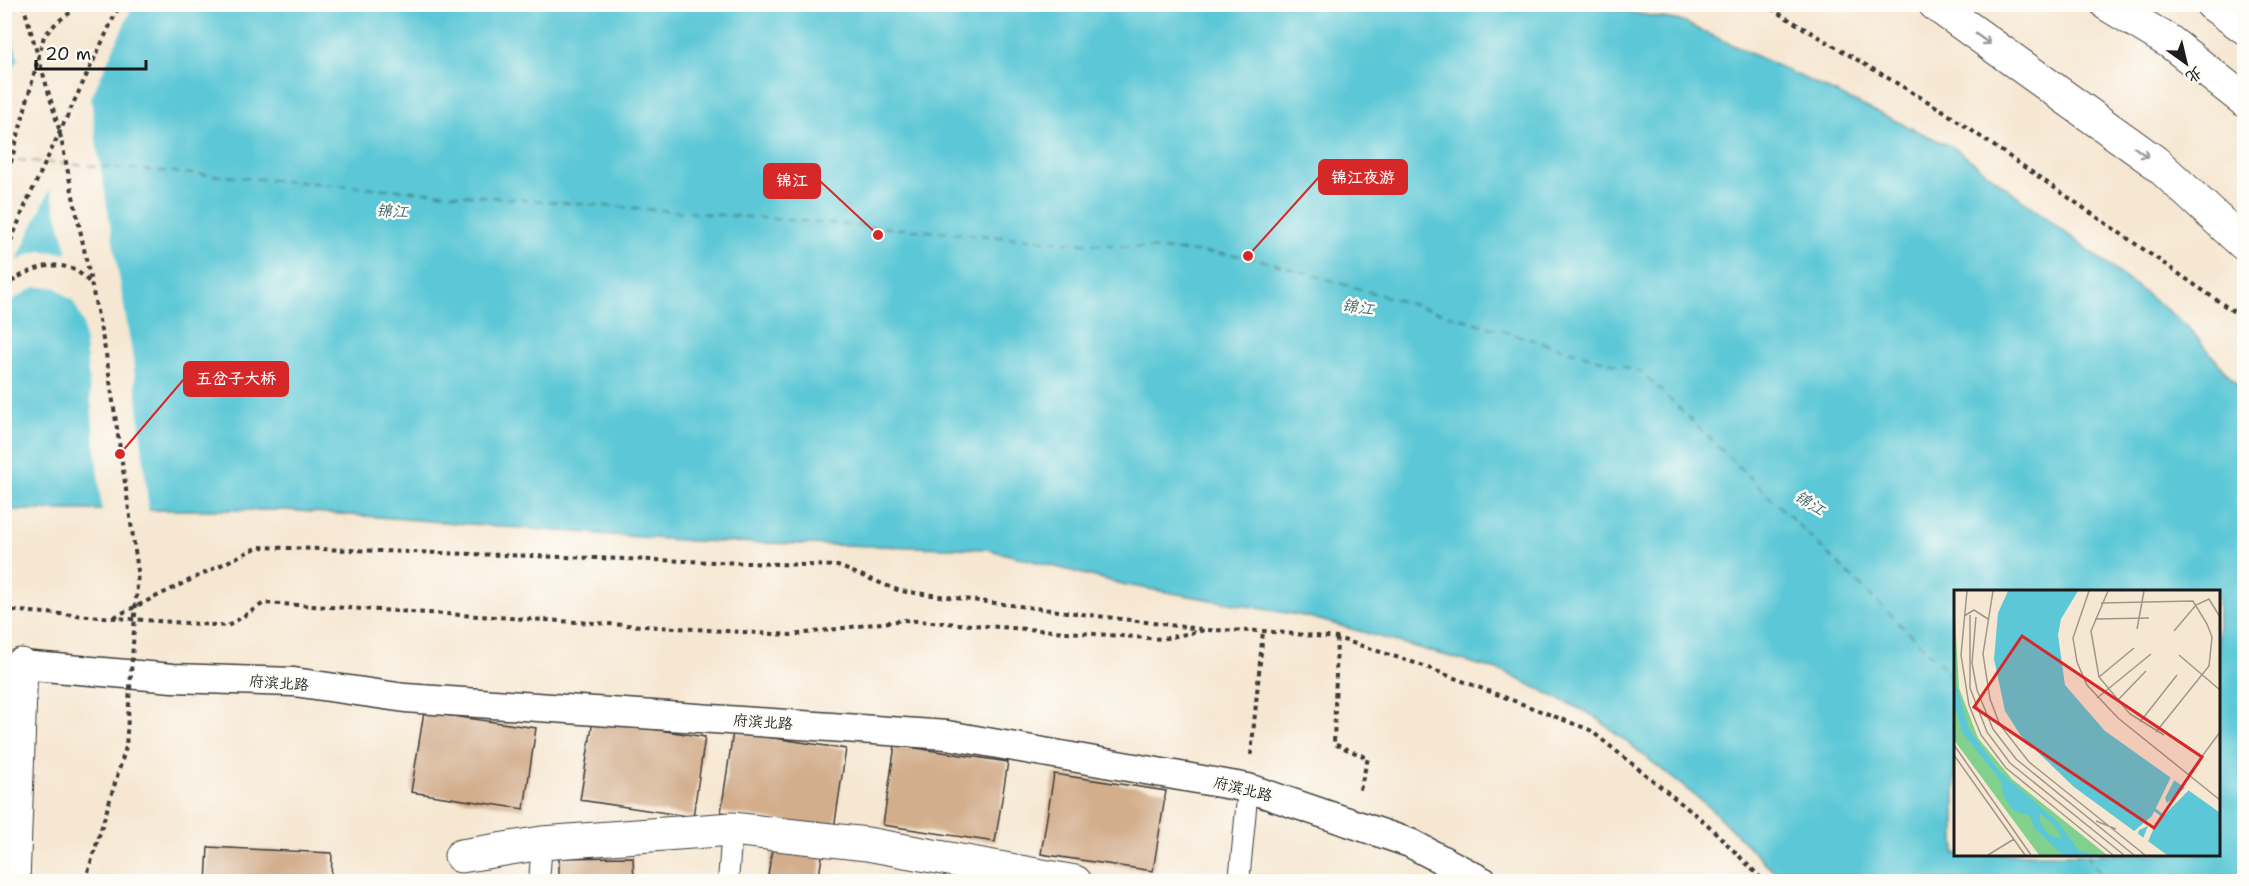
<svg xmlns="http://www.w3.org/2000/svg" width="2249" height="886" font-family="'Shantell Sans','LXGW WenKai TC',sans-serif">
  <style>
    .water { fill: #5cc7d6; stroke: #3c7279; stroke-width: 1.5; fill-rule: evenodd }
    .pier { fill: #f6e7d2; fill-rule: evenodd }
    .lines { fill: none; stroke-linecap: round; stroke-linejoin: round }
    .ferry { stroke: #366066; stroke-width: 1.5; stroke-dasharray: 8 6; stroke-linecap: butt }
    .building { fill: #d3ae8d }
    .service-casing { stroke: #3d3a37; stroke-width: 22 }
    .pedestrian-casing { stroke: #3d3a37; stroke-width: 31 }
    .minor-casing { stroke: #3d3a37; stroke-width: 35 }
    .secondary-casing { stroke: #3d3a37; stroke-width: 35 }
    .trunk-casing { stroke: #3d3a37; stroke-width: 35 }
    .path { stroke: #3d3a37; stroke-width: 4; stroke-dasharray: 4.5 4.5; stroke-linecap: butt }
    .service { stroke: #fff; stroke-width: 20 }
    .pedestrian { stroke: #fff; stroke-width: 28 }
    .minor { stroke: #fff; stroke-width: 33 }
    .secondary { stroke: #fff; stroke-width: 33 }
    .trunk { stroke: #fff; stroke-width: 33 }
    .path-bridge { stroke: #3d3a37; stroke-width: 4; stroke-dasharray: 4.5 4.5; stroke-linecap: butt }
    .oneway { stroke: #999 }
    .labels { text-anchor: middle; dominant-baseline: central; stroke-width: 5; stroke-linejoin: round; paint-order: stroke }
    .street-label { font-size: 15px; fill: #1c1c1c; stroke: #fdfcf7 }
    .water-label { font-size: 16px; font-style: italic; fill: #366066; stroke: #fdfcf7 }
    .inset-river { fill: none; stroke: #5cc7d6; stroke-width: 3 }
    .inset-road { fill: none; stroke: #9f9689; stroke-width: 1.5 }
    .view { fill: #d62828; fill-opacity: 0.15; stroke: #d62828; stroke-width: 3 }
    .inset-edge { fill: none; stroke: #1c1c1c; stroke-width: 3 }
    .leader { fill: none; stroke: #d62828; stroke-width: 2 }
    .callout-dot { fill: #d62828; stroke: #fdfcf7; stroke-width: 2 }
    .callout { fill: #d62828; stroke: #d62828; stroke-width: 2 }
    .callout-label { font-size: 16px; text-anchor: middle; font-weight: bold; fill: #fff }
  </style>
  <rect width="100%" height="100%" fill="#fdfcf7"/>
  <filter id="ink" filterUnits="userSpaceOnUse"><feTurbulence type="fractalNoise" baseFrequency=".0167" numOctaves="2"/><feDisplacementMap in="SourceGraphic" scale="12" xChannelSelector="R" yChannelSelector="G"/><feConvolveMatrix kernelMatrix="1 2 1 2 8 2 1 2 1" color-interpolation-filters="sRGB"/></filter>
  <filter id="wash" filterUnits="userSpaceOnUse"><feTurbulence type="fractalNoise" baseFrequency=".008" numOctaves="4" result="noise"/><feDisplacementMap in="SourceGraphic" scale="24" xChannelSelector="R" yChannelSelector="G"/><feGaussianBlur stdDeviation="1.35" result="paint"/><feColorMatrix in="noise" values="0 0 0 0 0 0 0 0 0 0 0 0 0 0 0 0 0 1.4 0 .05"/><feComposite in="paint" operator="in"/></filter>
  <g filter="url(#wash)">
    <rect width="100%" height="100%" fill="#f6e7d2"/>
    <!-- water -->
    <path class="water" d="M 1582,4 L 1681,21 L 1956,149 L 2185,324 L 2244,393 L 2244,881 L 1783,881 L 1708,806 L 1594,716 L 1504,672 L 1309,617 L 1126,585 L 986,549 L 692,541 L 286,510 L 5,510 L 4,5 ZM 1955,592 L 2218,592 L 2218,854 L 1955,854 Z"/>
    <!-- pier -->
    <path class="pier" d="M 5,4 L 133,5 L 91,98 L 96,140 L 133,360 L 149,513 L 102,513 L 83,322 L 74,302 L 55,287 L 35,287 L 14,299 L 5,311 L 4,88 L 18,59 ZM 50,189 L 68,253 L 41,251 L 29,254 L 16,262 Z"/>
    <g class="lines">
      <!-- ferry -->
      <g class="ferry">
        <path d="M 4,159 L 1248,256 L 1642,372 L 1955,678"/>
        <path d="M 2087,854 L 2106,882"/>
      </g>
    </g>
    <g id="blocks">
      <!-- building -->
      <g class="building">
        <path d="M 424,712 L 536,728 L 524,809 L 411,792 Z"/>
        <path d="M 593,720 L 705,737 L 693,817 L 580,800 Z"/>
        <path d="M 733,732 L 846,749 L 834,829 L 721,812 Z"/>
        <path d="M 895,745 L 1008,762 L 995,842 L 883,825 Z"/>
        <path d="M 1054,774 L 1166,791 L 1153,871 L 1041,854 Z"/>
        <path d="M 774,836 L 824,844 L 818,882 L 767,882 Z"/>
        <path d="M 208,847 L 332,853 L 331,882 L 206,882 Z"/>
        <path d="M 633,857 L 634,882 L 559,882 L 559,858 Z"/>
      </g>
    </g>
  </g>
  <g filter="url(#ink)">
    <use href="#blocks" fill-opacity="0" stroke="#3d3a37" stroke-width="1.5"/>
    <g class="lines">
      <!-- service casing -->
      <g class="service-casing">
        <g id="service">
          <path d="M 539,882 L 542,843"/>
          <path d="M 728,882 L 732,829"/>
          <path d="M 1239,882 L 1248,788"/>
        </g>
      </g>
      <!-- pedestrian casing -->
      <g class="pedestrian-casing">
        <path id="pedestrian" d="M 21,665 L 173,678 L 294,682 L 405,698 L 947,735 L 1248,788 L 1410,843 L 1484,882"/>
      </g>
      <!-- minor casing -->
      <g class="minor-casing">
        <path id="minor" d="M 461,856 L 542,843 L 732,829 L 867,844 L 1075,882"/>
      </g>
      <!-- secondary casing -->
      <g class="secondary-casing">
        <g id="secondary">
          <path d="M 1935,4 L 2155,162 L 2244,244"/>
          <path d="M 13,882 L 21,665"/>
        </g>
      </g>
      <!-- trunk casing -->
      <g class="trunk-casing">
        <g id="trunk">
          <path d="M 2107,4 L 2170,42 L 2244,100"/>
          <path d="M 2212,4 L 2244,27"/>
        </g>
      </g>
      <!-- path -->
      <g class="path">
        <path d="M 1763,4 L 1942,110 L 2234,312 L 2244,322"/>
        <path d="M 4,189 L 44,36 L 57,22 L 82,4"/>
        <path d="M 4,258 L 25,206 L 120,4"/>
        <path d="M 4,287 C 24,272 52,257 76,271 C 82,274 87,280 91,284"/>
        <path d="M 4,610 L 228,626 L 264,603 L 791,635 L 904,620 L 1162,639 L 1205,630 L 1263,631 L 1337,638 L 1418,664 L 1590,730 L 1707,824 L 1765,882"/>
        <path d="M 114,617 L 258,547 L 838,566 L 900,591 L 1201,629"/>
        <path d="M 1337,638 L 1334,744 L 1368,758 L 1359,793"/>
        <path d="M 1251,755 L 1263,631"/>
      </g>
      <!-- service -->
      <use href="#service" class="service"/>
      <!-- pedestrian -->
      <use href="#pedestrian" class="pedestrian"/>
      <!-- minor -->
      <use href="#minor" class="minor"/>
      <!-- secondary -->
      <use href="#secondary" class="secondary"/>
      <!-- trunk -->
      <use href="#trunk" class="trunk"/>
      <!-- path-bridge -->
      <path class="path-bridge" d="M 23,4 L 59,129 L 106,354 L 138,571 L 126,747 L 85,882"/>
    </g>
    <!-- one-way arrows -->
    <defs><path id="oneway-shaft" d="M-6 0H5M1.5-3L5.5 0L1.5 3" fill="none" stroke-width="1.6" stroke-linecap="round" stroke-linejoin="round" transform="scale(1.5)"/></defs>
    <g class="oneway">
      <use href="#oneway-shaft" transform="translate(1983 39) rotate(36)"/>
      <use href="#oneway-shaft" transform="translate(2141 152) rotate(36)"/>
    </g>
  </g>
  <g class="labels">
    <!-- street labels -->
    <g class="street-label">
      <text transform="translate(279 683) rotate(4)">府滨北路</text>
      <text transform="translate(763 722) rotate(4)">府滨北路</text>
      <text transform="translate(1243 789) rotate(14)">府滨北路</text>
    </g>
    <!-- water labels -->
    <g class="water-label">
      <text transform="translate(392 211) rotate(3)">锦江</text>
      <text transform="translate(1358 307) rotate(9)">锦江</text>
      <text transform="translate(1810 503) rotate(33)">锦江</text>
    </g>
  </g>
  <!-- overview -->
  <g transform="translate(1954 590)">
    <rect width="266" height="266" fill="#f6e7d2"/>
    <path d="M 0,9 L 5,98 L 24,148 L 58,189 L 153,265 L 85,265 L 0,150 Z" fill="#82d08e"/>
    <path d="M 54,1 L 124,1 L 107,29 L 104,45 L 111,95 L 151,141 L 265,222 L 265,265 L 213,265 L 120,197 L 67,146 L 51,121 L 40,69 L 44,23 ZM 0,87 L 15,139 L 45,181 L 105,233 L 125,261 L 144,265 L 108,265 L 81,239 L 76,226 L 60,221 L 50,207 L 47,191 L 8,142 L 0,112 ZM 86,223 L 101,236 L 108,249 L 94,244 L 86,232 Z" fill="#5cc7d6" fill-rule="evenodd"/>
    <path d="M 217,187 L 221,189 L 211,208 L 213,213 L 232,197 L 236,199 L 202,233 L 193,254 L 188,251 L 194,236 L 185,240 L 183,247 L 179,242 L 198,226 Z" fill="#f6e7d2"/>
    <path class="inset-river" d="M 84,1 L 80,14 L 79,75 L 89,120 L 114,150 L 240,251 L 249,265"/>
    <path class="inset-road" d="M 13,1 L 7,65 L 15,115 L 27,145 L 52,178 L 159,265M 39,1 L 29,64 L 36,109 L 46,135 L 75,172 L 191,265M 135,1 L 119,48 L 123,72 L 133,95 L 164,128 L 266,210M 154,1 L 137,41 L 145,87 L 176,124 L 210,145M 147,13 L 239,11 L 253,34 L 258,47 L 255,76 L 202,142M 16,25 L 16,98 L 33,142 L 56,173 L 170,265M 10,26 L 20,20 L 34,29M 22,27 L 18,73 L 23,100 L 39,139 L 62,169 L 180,265M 141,29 L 195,28M 183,39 L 190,1M 220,41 L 242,15 L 255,9 L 266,27M 225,65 L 266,100M 145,87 L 180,58M 143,108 L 197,64M 163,111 L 192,81M 186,132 L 223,85M 0,155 L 77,265M 0,165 L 71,265M 235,184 L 266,142M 142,231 L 162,239M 34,265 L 60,249"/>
    <path class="view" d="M 68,46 L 248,167 L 200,238 L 20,117 Z"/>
    <rect width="266" height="266" class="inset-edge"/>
  </g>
  <!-- callouts -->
  <path class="leader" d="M1248 256L1319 177M878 235L820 181M120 454L184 379"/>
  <g class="callout-dot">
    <circle cx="1248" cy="256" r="6"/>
    <circle cx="878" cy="235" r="6"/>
    <circle cx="120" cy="454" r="6"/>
  </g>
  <g class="callout">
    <rect x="1319" y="160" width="88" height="34" rx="6"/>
    <rect x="764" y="164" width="56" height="34" rx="6"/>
    <rect x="184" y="362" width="104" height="34" rx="6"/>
  </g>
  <g class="callout-label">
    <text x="1363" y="183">锦江夜游</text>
    <text x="792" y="186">锦江</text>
    <text x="236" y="384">五岔子大桥</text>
  </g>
  <!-- margin -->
  <rect width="2249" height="886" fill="none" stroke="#fdfcf7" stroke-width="24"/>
  <!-- north arrow -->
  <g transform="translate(2186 63) rotate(146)" stroke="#fdfcf7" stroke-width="4.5" paint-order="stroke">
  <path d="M0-4.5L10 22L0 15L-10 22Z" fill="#1c1c1c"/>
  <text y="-9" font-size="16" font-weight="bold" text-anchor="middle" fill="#1c1c1c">北</text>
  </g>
  <!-- scale -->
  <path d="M36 60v9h110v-9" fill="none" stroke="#1c1c1c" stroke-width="3"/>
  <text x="45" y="60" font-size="18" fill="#1c1c1c" stroke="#fdfcf7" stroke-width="4.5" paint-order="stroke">20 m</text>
</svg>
